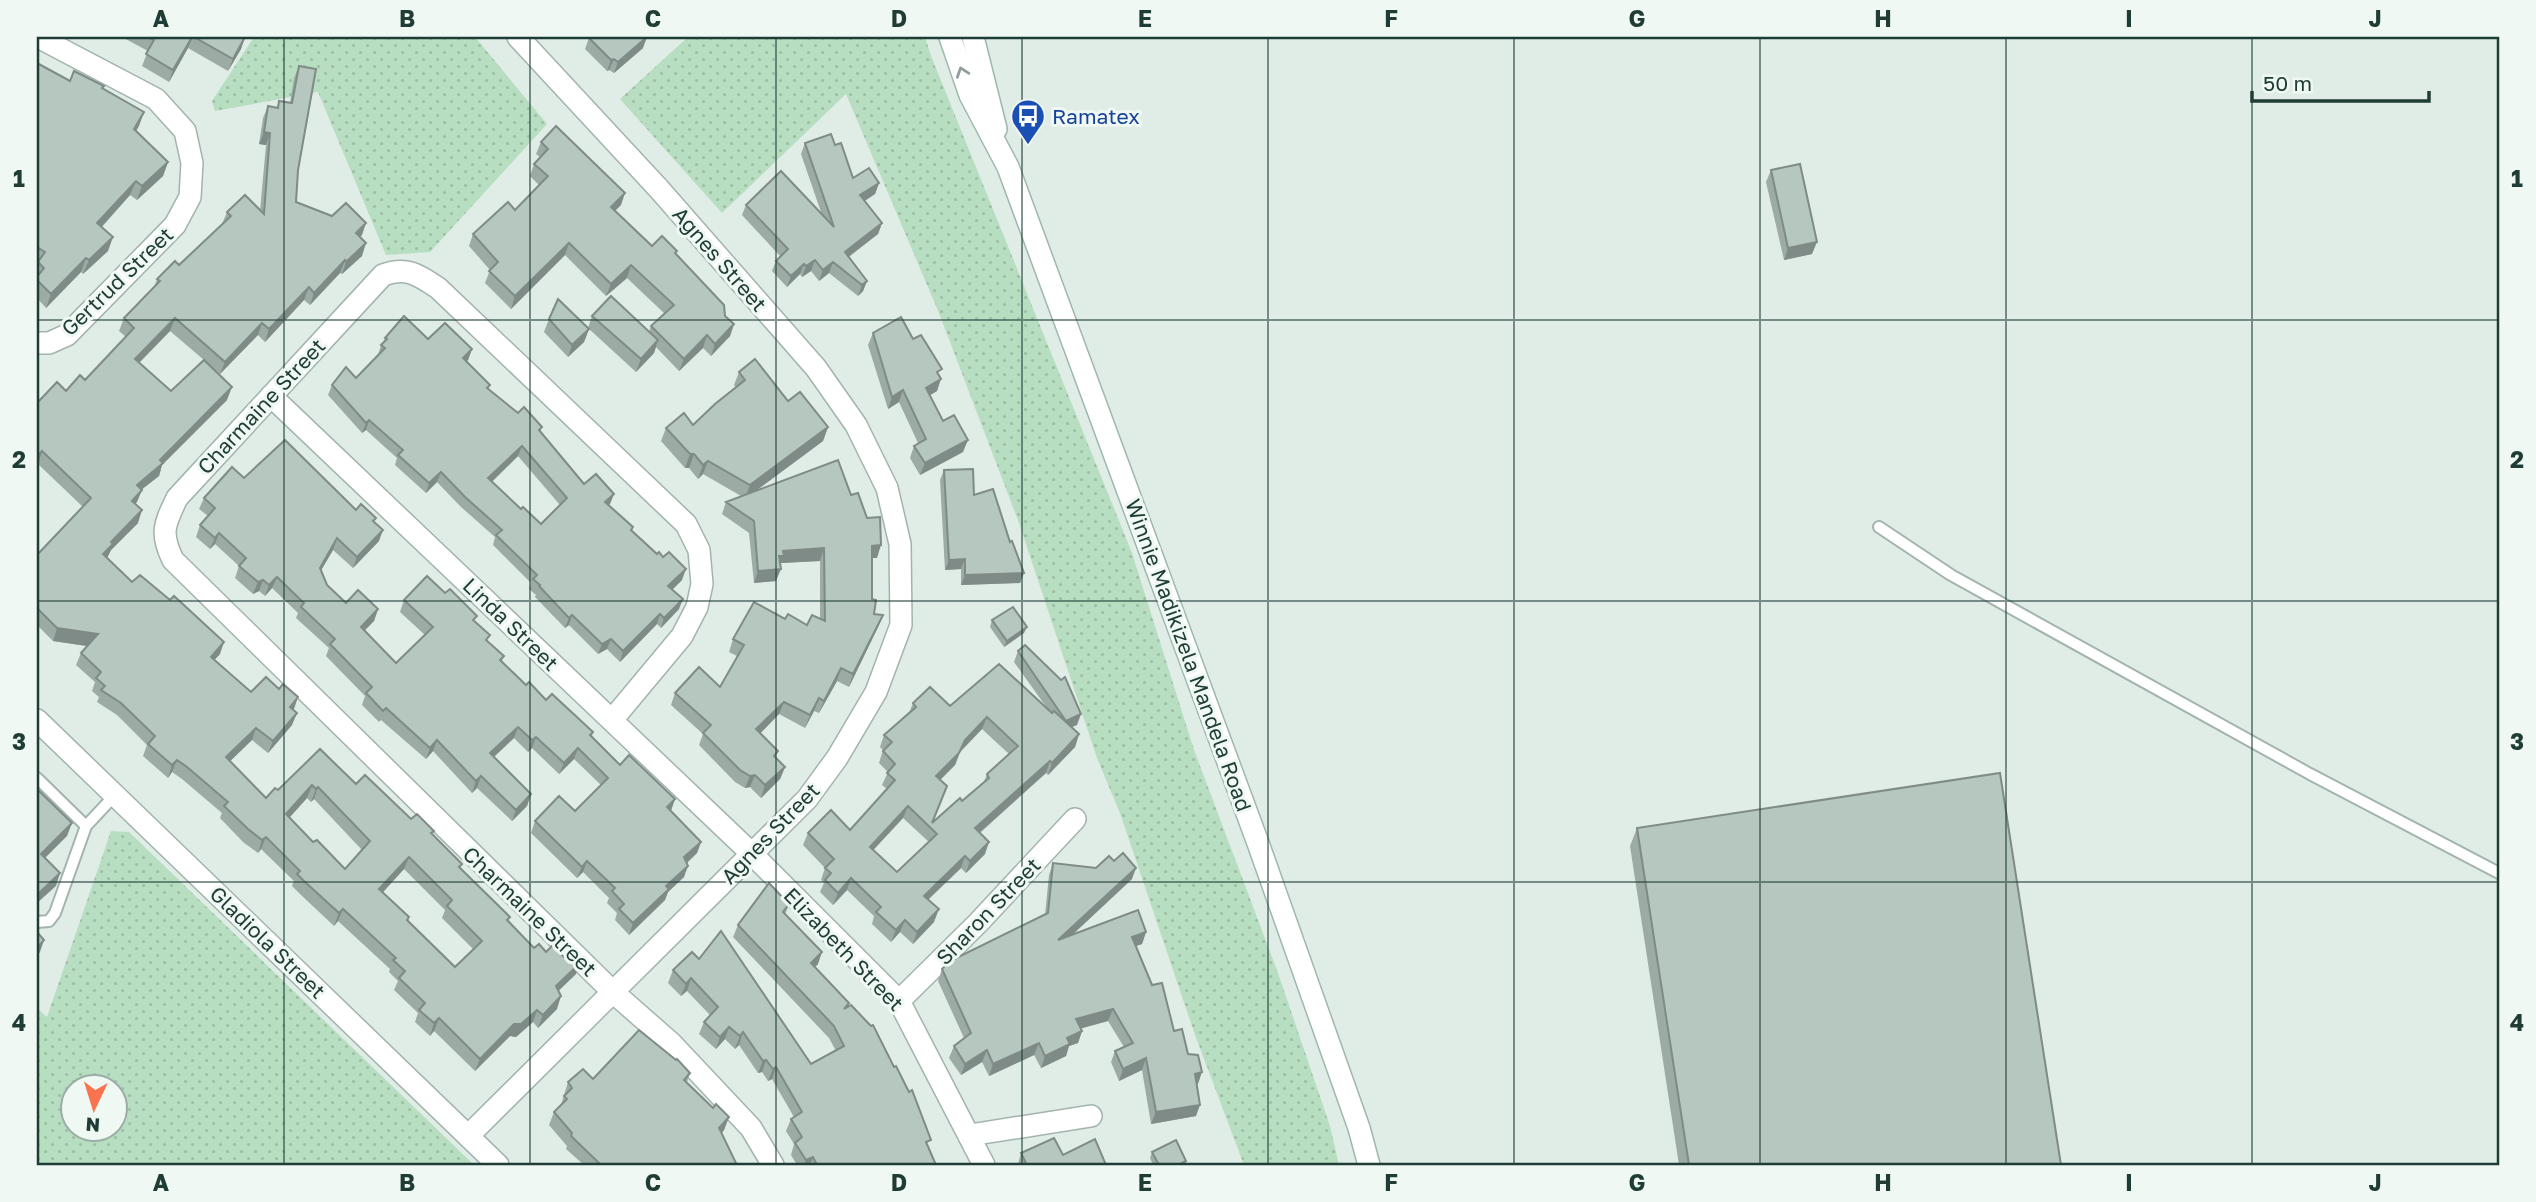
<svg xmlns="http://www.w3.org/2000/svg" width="2536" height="1202" font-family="'Golos Text',sans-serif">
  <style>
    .grass { fill: url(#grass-dots); fill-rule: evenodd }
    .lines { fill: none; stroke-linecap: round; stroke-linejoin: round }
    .service-casing { stroke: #a2b4ad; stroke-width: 14 }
    .minor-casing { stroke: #a2b4ad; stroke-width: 24 }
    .secondary-casing { stroke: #9db8ae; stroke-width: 24 }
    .service { stroke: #fff; stroke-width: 10 }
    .minor { stroke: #fff; stroke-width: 21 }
    .secondary { stroke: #fff; stroke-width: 21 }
    .wall { fill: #9caba4; fill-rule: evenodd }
    .shaded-wall { fill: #7f8b86 }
    .building { fill: #b5c7bf; stroke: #7f8b86; stroke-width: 2; fill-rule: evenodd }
    .oneway { stroke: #8f9e9a }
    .grid { fill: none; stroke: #1f3d34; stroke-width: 2; stroke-opacity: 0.55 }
    .labels { text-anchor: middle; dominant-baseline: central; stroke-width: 6; stroke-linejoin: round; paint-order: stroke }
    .transit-label { font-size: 21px; fill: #164399; stroke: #f0f8f4; text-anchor: start }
    .street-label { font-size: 21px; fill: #1f3d34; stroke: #f0f8f4 }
    .neatline { fill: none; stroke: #1f3d34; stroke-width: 2.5 }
    .grid-label { font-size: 23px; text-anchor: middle; font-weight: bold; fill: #1f3d34 }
  </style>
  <defs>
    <pattern id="grass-dots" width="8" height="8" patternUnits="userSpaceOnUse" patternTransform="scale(1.75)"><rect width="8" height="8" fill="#b7dec0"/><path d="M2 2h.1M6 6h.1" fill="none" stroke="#9dbfa6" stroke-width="1.8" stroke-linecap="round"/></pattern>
  </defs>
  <rect width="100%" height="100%" fill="#e0ece6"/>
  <!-- grass -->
  <g class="grass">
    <path d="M 254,37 L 475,37 L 547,124 L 430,252 L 386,255 L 318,92 L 215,111 L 212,101 Z"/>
    <path d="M 688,37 L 925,37 L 931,56 L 1132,553 L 1194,750 L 1278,973 L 1330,1126 L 1339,1165 L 1244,1165 L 1195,1035 L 1120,813 L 1097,758 L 1019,523 L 939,313 L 846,94 L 722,213 L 620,99 Z"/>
    <path d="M 111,831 L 129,832 L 474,1165 L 37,1165 L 37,1008 L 47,1017 ZM 74,1086 L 116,1086 L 116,1128 L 74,1128 Z"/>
  </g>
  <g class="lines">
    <!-- service casing -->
    <g class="service-casing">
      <g id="service">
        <path d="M 1879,527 L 1951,575 L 2310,774 L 2499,873"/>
        <path d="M 37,778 L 86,826"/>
        <path d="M 37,922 L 49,921 L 55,913 L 86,826 L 115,795"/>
      </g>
    </g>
    <!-- minor casing -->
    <g class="minor-casing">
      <g id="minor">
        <path d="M 37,343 L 49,343 L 67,335 L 175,225 L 190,197 L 192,163 L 185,131 L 156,99 L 38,37"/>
        <path d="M 271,396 L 751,853 L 899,1001 L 984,1165"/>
        <path d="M 37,720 L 498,1165"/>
        <path d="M 612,720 L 682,636 L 697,607 L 702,584 L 699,550 L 686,524 L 438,288 C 419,275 406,266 383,275 L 177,498 C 164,525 160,533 173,560 L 614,993 L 671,1043 L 751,1128 L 773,1165"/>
        <path d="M 899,1001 L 978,923 L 1075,819"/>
        <path d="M 469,1135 L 807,799 L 837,758 L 876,692 L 901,625 L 900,544 L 887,488 L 856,425 L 816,368 L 659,189 L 518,37"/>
        <path d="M 970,1135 L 1091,1116"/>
      </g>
    </g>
    <!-- secondary casing -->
    <g class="secondary-casing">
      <g id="secondary">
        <path d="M 950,37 L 970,95 L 1008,167 L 1258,843 L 1359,1128 L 1369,1165"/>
        <path d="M 973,37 L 996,129"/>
      </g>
    </g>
    <!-- service -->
    <use href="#service" class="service"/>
    <!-- minor -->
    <use href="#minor" class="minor"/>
    <!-- secondary -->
    <use href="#secondary" class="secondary"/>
  </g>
  <!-- wall -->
  <g class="wall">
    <path d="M 122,37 L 245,37 L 241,49 L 228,71 L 188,48 L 169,82 L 142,66 L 148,51 Z"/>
    <path d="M 589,38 L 643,48 L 614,73 L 609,70 L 607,71 L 585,49 Z"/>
    <path d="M 37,63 L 70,81 L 103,88 L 144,112 L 136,131 L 168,162 L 163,176 L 137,200 L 130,195 L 102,227 L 108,251 L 83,274 L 81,272 L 46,308 L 37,298 Z"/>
    <path d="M 299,66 L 298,170 L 296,202 L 362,235 L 360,237 L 362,256 L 342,274 L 340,273 L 310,305 L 304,300 L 265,342 L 258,335 L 220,374 L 207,363 L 227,400 L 162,465 L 159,476 L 142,489 L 135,504 L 138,523 L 111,550 L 107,558 L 132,582 L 220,654 L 214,660 L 251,692 L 293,710 L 292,725 L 268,753 L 252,740 L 230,761 L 266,798 L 278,790 L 320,749 L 356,784 L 411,819 L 433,835 L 461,869 L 534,948 L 546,952 L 576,974 L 558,991 L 557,1009 L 538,1028 L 533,1022 L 516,1037 L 510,1036 L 475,1071 L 434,1031 L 430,1036 L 415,1022 L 418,1013 L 394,990 L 398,981 L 389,972 L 390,969 L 338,921 L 334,926 L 300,894 L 292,886 L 294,881 L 261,849 L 258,853 L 243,842 L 220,818 L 222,813 L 182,779 L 172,772 L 168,778 L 143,756 L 147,745 L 117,715 L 97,702 L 99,697 L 92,691 L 95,682 L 76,665 L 81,653 L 87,646 L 53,641 L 37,625 L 37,555 L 83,507 L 38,464 L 37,465 L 37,399 L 39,401 L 66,391 L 85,380 L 126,337 L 119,331 L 124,318 L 154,288 L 157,279 L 179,265 L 222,224 L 227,212 L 260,211 L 266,145 L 259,144 L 263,118 L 268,106 L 277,107 L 279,101 L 290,103 L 294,78 ZM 170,331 L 204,360 L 171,391 L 139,363 ZM 307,798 L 311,802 L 314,799 L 362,850 L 345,869 L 313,842 L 289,818 ZM 404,869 L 445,910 L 442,918 L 473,949 L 455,967 L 408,921 L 409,917 L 382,893 Z"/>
    <path d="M 541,142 L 621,205 L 615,211 L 652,246 L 676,254 L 725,316 L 734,324 L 730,336 L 711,356 L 703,348 L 679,371 L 656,347 L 654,353 L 636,372 L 588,328 L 592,316 L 649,332 L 651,326 L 665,314 L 627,278 L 606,296 L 565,255 L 511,309 L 485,283 L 490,270 L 469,246 L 473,234 L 515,210 L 539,185 L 530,176 L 534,164 L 540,157 L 536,154 Z"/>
    <path d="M 805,143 L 835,145 L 853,178 L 879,183 L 875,194 L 865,201 L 882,223 L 878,234 L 849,257 L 867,281 L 863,291 L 858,296 L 829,273 L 819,281 L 811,271 L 802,277 L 800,274 L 787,287 L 772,271 L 776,261 L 780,256 L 742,215 L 746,205 L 822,215 L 801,154 Z"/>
    <path d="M 1771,170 L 1812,254 L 1784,260 L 1766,182 Z"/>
    <path d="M 549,319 L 589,329 L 584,342 L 568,357 L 544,332 Z"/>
    <path d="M 873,333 L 913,339 L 939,376 L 937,391 L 930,395 L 943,421 L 963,452 L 920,475 L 910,458 L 914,446 L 918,443 L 899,402 L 888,409 L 868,345 Z"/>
    <path d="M 385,338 L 428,339 L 472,349 L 468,360 L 466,362 L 490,385 L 488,389 L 518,413 L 542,427 L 540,432 L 584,484 L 614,494 L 609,505 L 632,531 L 682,580 L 672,590 L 679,609 L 661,628 L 657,624 L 620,662 L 607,649 L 598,654 L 569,625 L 565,628 L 535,597 L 536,595 L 529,589 L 531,583 L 493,545 L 495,537 L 461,507 L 437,482 L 426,493 L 395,465 L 397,458 L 366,430 L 362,433 L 328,395 L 332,385 L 356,378 L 378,355 L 381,345 L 384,343 ZM 518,456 L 560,505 L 541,524 L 521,509 L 492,482 Z"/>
    <path d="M 739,372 L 788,401 L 828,427 L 823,441 L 757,490 L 851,495 L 877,558 L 872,558 L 872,599 L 874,614 L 883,615 L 878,627 L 849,687 L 837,681 L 819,713 L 814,711 L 805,728 L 779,714 L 760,733 L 776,758 L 785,767 L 780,779 L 761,798 L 750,787 L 745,788 L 735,782 L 699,745 L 703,734 L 671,705 L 675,693 L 720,687 L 737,656 L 729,652 L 733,639 L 785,619 L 807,625 L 820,619 L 820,561 L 781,563 L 776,581 L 754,583 L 749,533 L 722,514 L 726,502 L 741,496 L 703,474 L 698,479 L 689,468 L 685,468 L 661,441 L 666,428 L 693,425 L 736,388 L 734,385 Z"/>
    <path d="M 944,470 L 974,495 L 1010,542 L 1024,573 L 1020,583 L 961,585 L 961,569 L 945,570 L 940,480 Z"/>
    <path d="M 244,478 L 356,510 L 374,522 L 379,541 L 353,568 L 333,550 L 321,570 L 327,585 L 346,603 L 378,609 L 374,621 L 365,630 L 396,663 L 425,635 L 400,612 L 404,600 L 475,622 L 488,641 L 504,656 L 502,661 L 526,685 L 593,732 L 592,736 L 620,765 L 671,811 L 701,842 L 697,853 L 687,863 L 684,877 L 668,892 L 665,900 L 629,935 L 615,920 L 617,913 L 607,903 L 609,898 L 583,872 L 577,878 L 531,833 L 535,821 L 575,811 L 601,785 L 574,759 L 559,774 L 532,748 L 528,752 L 514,738 L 494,757 L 531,794 L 527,806 L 512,821 L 477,788 L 472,793 L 433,751 L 426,759 L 381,720 L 379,722 L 362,705 L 365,696 L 326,656 L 329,648 L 296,618 L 298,613 L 272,588 L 265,596 L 259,591 L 253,594 L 235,578 L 239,566 L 215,544 L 210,549 L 196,537 L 200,525 L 208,516 L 199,509 L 204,498 Z"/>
    <path d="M 992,620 L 1024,633 L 1004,647 L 990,627 Z"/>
    <path d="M 1018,651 L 1077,725 L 1071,727 L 1079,734 L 1075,747 L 1048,775 L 1046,773 L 980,833 L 985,854 L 966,873 L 961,868 L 928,900 L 934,922 L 913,944 L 900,932 L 891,942 L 872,924 L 874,916 L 847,890 L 833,905 L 820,892 L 824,883 L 821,880 L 825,868 L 803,845 L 808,833 L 850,830 L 887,789 L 882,785 L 888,772 L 879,763 L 883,750 L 880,747 L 884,735 L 909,713 L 913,703 L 950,706 L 1047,708 L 1014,662 ZM 982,729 L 1009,754 L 987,774 L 984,782 L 962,801 L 933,822 L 940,780 L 955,765 L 960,752 ZM 903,818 L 929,842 L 897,872 L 873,850 Z"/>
    <path d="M 1637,828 L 2061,1165 L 1679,1165 L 1630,846 Z"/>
    <path d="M 1053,863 L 1132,879 L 1073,934 L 1146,932 L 1142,944 L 1136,946 L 1152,985 L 1174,1031 L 1188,1054 L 1198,1084 L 1197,1084 L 1196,1116 L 1151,1124 L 1142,1070 L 1119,1081 L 1111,1062 L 1115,1051 L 1124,1047 L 1108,1021 L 1081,1028 L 1082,1031 L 1078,1043 L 1069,1046 L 1066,1056 L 1041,1068 L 1034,1055 L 989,1076 L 982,1062 L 961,1075 L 949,1058 L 954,1046 L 964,1038 L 938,981 L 942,969 L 1045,915 L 1049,875 Z"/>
    <path d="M 789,904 L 785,915 L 818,964 L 815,967 L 848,1007 L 928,1147 L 936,1165 L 797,1165 L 791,1155 L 794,1144 L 786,1131 L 791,1119 L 794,1117 L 772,1079 L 768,1081 L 762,1072 L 758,1073 L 739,1045 L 735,1049 L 725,1039 L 716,1049 L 699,1034 L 704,1022 L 710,1015 L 687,991 L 681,996 L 668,983 L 673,970 L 699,959 L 811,1064 L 836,1051 L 829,1038 L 733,937 L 738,925 Z"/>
    <path d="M 690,1073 L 687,1082 L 713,1108 L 729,1117 L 724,1130 L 722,1133 L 736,1163 L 735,1165 L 584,1165 L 566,1149 L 567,1146 L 549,1125 L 554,1112 L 561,1105 L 568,1082 L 593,1079 Z"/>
    <path d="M 1152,1152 L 1186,1161 L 1185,1165 L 1153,1165 L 1150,1158 Z"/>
    <path d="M 1021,1153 L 1063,1155 L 1106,1165 L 1018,1165 L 1018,1164 Z"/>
  </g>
  <!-- shaded-wall -->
  <g class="shaded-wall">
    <path d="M 193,37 L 188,48 L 169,82 L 173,70 Z"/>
    <path d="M 245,37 L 241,49 L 228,71 L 233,59 Z"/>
    <path d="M 647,37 L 643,48 L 614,73 L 618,62 Z"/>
    <path d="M 614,59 L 609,70 L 607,71 L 611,60 Z"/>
    <path d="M 144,112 L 139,126 L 129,143 L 134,129 Z"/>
    <path d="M 264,132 L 270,133 L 266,145 L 259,144 Z"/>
    <path d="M 168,162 L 163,176 L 137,200 L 142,186 Z"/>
    <path d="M 136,181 L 130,195 L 92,237 L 97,223 Z"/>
    <path d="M 879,183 L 875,194 L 856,206 L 860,195 Z"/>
    <path d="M 625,193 L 621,205 L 606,219 L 611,207 Z"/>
    <path d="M 366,223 L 362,235 L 351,245 L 356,233 Z"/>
    <path d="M 882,223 L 878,234 L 841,262 L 845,252 Z"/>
    <path d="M 113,237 L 108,251 L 83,274 L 89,260 Z"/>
    <path d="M 1817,242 L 1812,254 L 1784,260 L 1788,248 Z"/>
    <path d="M 366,243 L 362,256 L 342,274 L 346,262 Z"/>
    <path d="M 569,243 L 565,255 L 511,309 L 515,296 Z"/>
    <path d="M 86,258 L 81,272 L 46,308 L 51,294 Z"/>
    <path d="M 345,260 L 340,273 L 310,305 L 314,293 Z"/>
    <path d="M 815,260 L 811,271 L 802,277 L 806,266 Z"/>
    <path d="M 833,262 L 829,273 L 819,281 L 823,270 Z"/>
    <path d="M 804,264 L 800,274 L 787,287 L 791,276 Z"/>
    <path d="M 631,265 L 627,278 L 606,296 L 611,284 Z"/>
    <path d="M 867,281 L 863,291 L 858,296 L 862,285 Z"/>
    <path d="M 309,287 L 304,300 L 265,342 L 269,329 Z"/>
    <path d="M 175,318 L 170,331 L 131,371 L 135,359 Z"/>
    <path d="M 262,323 L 258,335 L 220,374 L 225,362 Z"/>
    <path d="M 734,324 L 730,336 L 711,356 L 715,344 Z"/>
    <path d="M 589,329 L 584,342 L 568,357 L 572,345 Z"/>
    <path d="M 707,335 L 703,348 L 679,371 L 684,359 Z"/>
    <path d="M 658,340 L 654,353 L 636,372 L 641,359 Z"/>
    <path d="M 472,349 L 468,360 L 459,368 L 463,358 Z"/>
    <path d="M 941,379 L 937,391 L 922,400 L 926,388 Z"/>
    <path d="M 232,387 L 227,400 L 162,465 L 159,476 L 132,497 L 137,485 Z"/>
    <path d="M 903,390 L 899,402 L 888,409 L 892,397 Z"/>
    <path d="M 369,420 L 366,430 L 362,433 L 366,423 Z"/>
    <path d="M 828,427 L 823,441 L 745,499 L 750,485 Z"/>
    <path d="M 968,440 L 963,452 L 920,475 L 925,463 Z"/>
    <path d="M 522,446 L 518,456 L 485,488 L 488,478 Z"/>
    <path d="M 42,451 L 38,464 L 37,465 L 37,457 Z"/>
    <path d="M 690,454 L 694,454 L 689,468 L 685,468 Z"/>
    <path d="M 708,461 L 703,474 L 698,479 L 703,465 Z"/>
    <path d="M 441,472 L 437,482 L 426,493 L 429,483 Z"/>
    <path d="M 142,490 L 137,502 L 127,513 L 132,501 Z"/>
    <path d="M 614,494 L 610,504 L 601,512 L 605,502 Z"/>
    <path d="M 142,510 L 138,523 L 111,550 L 108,556 L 99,567 L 103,554 L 111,542 Z"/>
    <path d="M 383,530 L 379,541 L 353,568 L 357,557 Z"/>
    <path d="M 219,533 L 215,544 L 210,549 L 215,538 Z"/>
    <path d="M 337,538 L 333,550 L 316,579 L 320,568 Z"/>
    <path d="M 881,545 L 877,558 L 868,558 L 872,546 Z"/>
    <path d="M 824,548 L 820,561 L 781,563 L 779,568 L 779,556 L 783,551 Z"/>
    <path d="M 965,559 L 961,569 L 945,570 L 949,560 Z"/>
    <path d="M 686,569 L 682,580 L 665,597 L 668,586 Z"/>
    <path d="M 781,569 L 776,581 L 754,583 L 758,571 Z"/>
    <path d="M 1024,573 L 1020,583 L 961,585 L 965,575 Z"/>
    <path d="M 277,577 L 272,588 L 265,596 L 269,585 Z"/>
    <path d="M 263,580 L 259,591 L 253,594 L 258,582 Z"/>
    <path d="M 683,599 L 679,609 L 661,628 L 664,618 Z"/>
    <path d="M 378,609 L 374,621 L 357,638 L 361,627 Z"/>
    <path d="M 660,614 L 657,624 L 620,662 L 623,651 Z"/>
    <path d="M 572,615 L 569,625 L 565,628 L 569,618 Z"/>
    <path d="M 883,615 L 878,627 L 849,687 L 853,674 Z"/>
    <path d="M 1027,627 L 1024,633 L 1004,647 L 1007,641 Z"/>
    <path d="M 57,628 L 98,634 L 94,647 L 53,641 Z"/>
    <path d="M 611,639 L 607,649 L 598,654 L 602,644 Z"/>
    <path d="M 224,642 L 220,654 L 206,669 L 211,657 Z"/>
    <path d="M 841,668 L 837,681 L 819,713 L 824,701 Z"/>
    <path d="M 298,697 L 294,709 L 285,719 L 290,707 Z"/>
    <path d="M 819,698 L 814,711 L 805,728 L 810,715 Z"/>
    <path d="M 784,702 L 779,714 L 752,742 L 756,729 Z"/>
    <path d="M 297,713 L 292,725 L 268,753 L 273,741 Z"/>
    <path d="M 1081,714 L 1077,725 L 1062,731 L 1066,721 Z"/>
    <path d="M 987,717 L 982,729 L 960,752 L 955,765 L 932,788 L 936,776 L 965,740 Z"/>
    <path d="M 518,727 L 514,738 L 485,765 L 490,753 Z"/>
    <path d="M 256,728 L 252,740 L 221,770 L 226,757 Z"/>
    <path d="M 1079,734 L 1075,747 L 1048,775 L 1052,763 Z"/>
    <path d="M 536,737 L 532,748 L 528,752 L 532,740 Z"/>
    <path d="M 437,740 L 433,751 L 426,759 L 430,748 Z"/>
    <path d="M 578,748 L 574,759 L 559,774 L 564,763 Z"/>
    <path d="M 177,760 L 172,772 L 168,778 L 172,765 Z"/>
    <path d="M 1050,761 L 1046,773 L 971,840 L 975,828 Z"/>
    <path d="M 785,767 L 780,779 L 761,798 L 765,785 Z"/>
    <path d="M 755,775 L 750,787 L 745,788 L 750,776 Z"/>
    <path d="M 481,776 L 477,788 L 472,793 L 476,781 Z"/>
    <path d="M 312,785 L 307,798 L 281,827 L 286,814 Z"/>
    <path d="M 318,787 L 314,799 L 311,802 L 316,789 Z"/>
    <path d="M 531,794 L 527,806 L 512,821 L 516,810 Z"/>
    <path d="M 675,799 L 671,811 L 667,807 Z"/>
    <path d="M 908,806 L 903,818 L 865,859 L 870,847 Z"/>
    <path d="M 72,823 L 67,836 L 37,866 L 41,854 Z"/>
    <path d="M 266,837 L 261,849 L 258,853 L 262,840 Z"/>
    <path d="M 701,842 L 697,853 L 680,869 L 684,857 Z"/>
    <path d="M 989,842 L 985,854 L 966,873 L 970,861 Z"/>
    <path d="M 965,856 L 961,868 L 919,908 L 924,896 Z"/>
    <path d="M 409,857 L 404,869 L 374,902 L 379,889 Z"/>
    <path d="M 587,861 L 583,872 L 577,878 L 582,867 Z"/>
    <path d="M 688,866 L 684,877 L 668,892 L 665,900 L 629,935 L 633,923 L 666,886 Z"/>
    <path d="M 1136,868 L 1132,879 L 1054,952 L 1058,940 Z"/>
    <path d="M 60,873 L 56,886 L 37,903 L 37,895 Z"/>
    <path d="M 851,878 L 847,890 L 833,905 L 838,893 Z"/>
    <path d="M 343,909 L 338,921 L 334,926 L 339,913 Z"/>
    <path d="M 939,909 L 934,922 L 913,944 L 917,932 Z"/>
    <path d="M 905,920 L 900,932 L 891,942 L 896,930 Z"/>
    <path d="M 1146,932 L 1142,944 L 1128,949 L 1132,937 Z"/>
    <path d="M 44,940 L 40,952 L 37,956 L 37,948 Z"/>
    <path d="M 822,952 L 818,964 L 807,975 L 811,963 Z"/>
    <path d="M 581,962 L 576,974 L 551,998 L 556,986 Z"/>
    <path d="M 691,978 L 687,991 L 681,996 L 686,984 Z"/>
    <path d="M 561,996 L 557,1009 L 538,1028 L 543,1015 Z"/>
    <path d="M 1113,1009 L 1108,1021 L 1072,1031 L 1076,1019 Z"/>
    <path d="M 537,1010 L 533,1022 L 516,1037 L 510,1036 L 475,1071 L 480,1059 L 514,1024 Z"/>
    <path d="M 439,1018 L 434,1031 L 430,1036 L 434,1023 Z"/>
    <path d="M 729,1027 L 725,1039 L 716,1049 L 720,1037 Z"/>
    <path d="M 1082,1031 L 1078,1043 L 1069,1046 L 1066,1056 L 1041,1068 L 1045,1056 L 1067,1038 Z"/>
    <path d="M 743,1032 L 739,1045 L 735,1049 L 740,1036 Z"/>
    <path d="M 1039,1043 L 1034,1055 L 989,1076 L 993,1064 Z"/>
    <path d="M 987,1050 L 982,1062 L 961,1075 L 965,1064 Z"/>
    <path d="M 1146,1058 L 1142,1070 L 1119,1081 L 1123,1069 Z"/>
    <path d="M 766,1060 L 762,1072 L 758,1073 L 763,1061 Z"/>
    <path d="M 776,1067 L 772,1079 L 768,1081 L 773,1069 Z"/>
    <path d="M 1202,1072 L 1198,1084 L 1191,1085 L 1195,1074 Z"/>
    <path d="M 1200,1105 L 1196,1116 L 1151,1124 L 1156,1112 Z"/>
    <path d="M 729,1117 L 724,1130 L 715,1141 L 719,1128 Z"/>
    <path d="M 813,1157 L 810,1165 L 804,1165 L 806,1160 Z"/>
  </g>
  <!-- building -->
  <g class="building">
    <path d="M 148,37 L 192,37 L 173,70 L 146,54 L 154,40 Z"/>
    <path d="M 194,37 L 245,37 L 233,59 Z"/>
    <path d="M 590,37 L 647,37 L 618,62 L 614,59 L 611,60 L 589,38 Z"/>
    <path d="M 37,63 L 70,81 L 74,71 L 104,86 L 102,88 L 144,112 L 134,129 L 168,162 L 142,186 L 136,181 L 97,223 L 113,237 L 89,260 L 86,258 L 51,294 L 37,280 L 37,277 L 44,268 L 38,262 L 45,252 L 37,247 Z"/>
    <path d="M 299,66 L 316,69 L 298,170 L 296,202 L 332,216 L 346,203 L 366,223 L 356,233 L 366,243 L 346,262 L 345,260 L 314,293 L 309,287 L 269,329 L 262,323 L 225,362 L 175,318 L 135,359 L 171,391 L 204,360 L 232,387 L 160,460 L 163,463 L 137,485 L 142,490 L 132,501 L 142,510 L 111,542 L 113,544 L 103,554 L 132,582 L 140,575 L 170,600 L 174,596 L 224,642 L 211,657 L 251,692 L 266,677 L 279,689 L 283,684 L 298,697 L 290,707 L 297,713 L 273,741 L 256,728 L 226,757 L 266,798 L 275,788 L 278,790 L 320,749 L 356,784 L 365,775 L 411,819 L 417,814 L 434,831 L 431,833 L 462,864 L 459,867 L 510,917 L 507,920 L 534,948 L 539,944 L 546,952 L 552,946 L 564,957 L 572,953 L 581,962 L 556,986 L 561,996 L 543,1015 L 537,1010 L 521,1024 L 514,1024 L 480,1059 L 439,1018 L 434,1023 L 419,1010 L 425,1003 L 399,978 L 405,971 L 393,960 L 396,958 L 343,909 L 339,913 L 304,881 L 297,874 L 300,871 L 266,837 L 262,840 L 248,829 L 224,806 L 228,802 L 187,767 L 177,760 L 172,765 L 148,744 L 155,736 L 121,703 L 101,690 L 105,686 L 96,678 L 101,672 L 81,653 L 98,634 L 57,628 L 37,608 L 37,555 L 91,498 L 42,451 L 37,457 L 37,399 L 39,401 L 57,382 L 66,391 L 80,375 L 85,380 L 134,328 L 124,318 L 160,281 L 157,279 L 175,261 L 179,265 L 231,216 L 227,212 L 245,195 L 264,214 L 270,133 L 264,132 L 268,106 L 278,108 L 279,101 L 292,103 ZM 312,785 L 316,789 L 318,787 L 370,841 L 345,869 L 317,840 L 313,842 L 286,814 ZM 409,857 L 452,900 L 447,906 L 482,941 L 455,967 L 407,920 L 409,917 L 379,889 Z"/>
    <path d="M 556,126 L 625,193 L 611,207 L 652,246 L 662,236 L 677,251 L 675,253 L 724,305 L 725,316 L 734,324 L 715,344 L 707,335 L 684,359 L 651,326 L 674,305 L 631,265 L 611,284 L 569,243 L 515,296 L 489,271 L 498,262 L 473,234 L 508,202 L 515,210 L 548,176 L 534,164 L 548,149 L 541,142 Z"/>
    <path d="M 831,134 L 835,145 L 841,143 L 853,178 L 869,168 L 879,183 L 860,195 L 882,223 L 845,252 L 867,281 L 862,285 L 833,262 L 823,270 L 815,260 L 806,266 L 804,264 L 791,276 L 776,261 L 788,249 L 746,205 L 781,171 L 834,227 L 805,143 Z"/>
    <path d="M 1800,164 L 1817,242 L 1788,248 L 1771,170 Z"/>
    <path d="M 611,296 L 658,340 L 641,359 L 592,316 Z"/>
    <path d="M 558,299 L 589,329 L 572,345 L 549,319 Z"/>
    <path d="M 404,316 L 428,339 L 445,323 L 472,349 L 463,358 L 490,385 L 487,388 L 518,413 L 524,407 L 542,427 L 539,430 L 584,484 L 596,474 L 614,494 L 605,502 L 633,527 L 631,530 L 657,554 L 659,552 L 663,557 L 669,552 L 686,569 L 668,586 L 683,599 L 664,618 L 660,614 L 623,651 L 611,639 L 602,644 L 572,615 L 569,618 L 539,586 L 540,585 L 533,579 L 537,575 L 496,535 L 502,530 L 465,497 L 441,472 L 429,483 L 398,455 L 403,450 L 369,420 L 366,423 L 332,385 L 346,367 L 356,378 L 385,348 L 381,345 L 387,339 L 385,338 ZM 522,446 L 567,498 L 541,524 L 523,507 L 521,509 L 488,478 Z"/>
    <path d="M 901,317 L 913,339 L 921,335 L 942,369 L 937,372 L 941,379 L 926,388 L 943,421 L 954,415 L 968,440 L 925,463 L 914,446 L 926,439 L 903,390 L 892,397 L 873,333 Z"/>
    <path d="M 755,359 L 788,401 L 800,392 L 828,427 L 750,485 L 708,461 L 703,465 L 694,454 L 690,454 L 666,428 L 684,413 L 693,425 L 715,404 L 745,380 L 739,372 Z"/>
    <path d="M 285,440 L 356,510 L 361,504 L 376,518 L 373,521 L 383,530 L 357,557 L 337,538 L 320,568 L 327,585 L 346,603 L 358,590 L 378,609 L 361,627 L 396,663 L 433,627 L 404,600 L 427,576 L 445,593 L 450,589 L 477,616 L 473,620 L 490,635 L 486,640 L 504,656 L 500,660 L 526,685 L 529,682 L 546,700 L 552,694 L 593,732 L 590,735 L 620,765 L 629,755 L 675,799 L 667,807 L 701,842 L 684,857 L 688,866 L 666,886 L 669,889 L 633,923 L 619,909 L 624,904 L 612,891 L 615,888 L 587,861 L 582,867 L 535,821 L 559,796 L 575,811 L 608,778 L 578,748 L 564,763 L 536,737 L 532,740 L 518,727 L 490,753 L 531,794 L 516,810 L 481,776 L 476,781 L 437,740 L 430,748 L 386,708 L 383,711 L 366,693 L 372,687 L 330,644 L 335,639 L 301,607 L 304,603 L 277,577 L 269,585 L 263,580 L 258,582 L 239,566 L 246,558 L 219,533 L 215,538 L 200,525 L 215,508 L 204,498 L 232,467 L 244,478 Z"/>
    <path d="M 838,460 L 851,495 L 858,493 L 867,518 L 880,517 L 881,545 L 872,546 L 872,599 L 876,600 L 874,614 L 883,615 L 853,674 L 841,668 L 824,701 L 819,698 L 810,715 L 784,702 L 756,729 L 778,751 L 774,756 L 785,767 L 765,785 L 755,775 L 750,776 L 740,770 L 703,733 L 711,725 L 675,693 L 699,667 L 720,687 L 744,645 L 733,639 L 754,602 L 785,619 L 788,614 L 807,625 L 812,615 L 825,621 L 824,548 L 783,551 L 784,556 L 779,556 L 781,569 L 758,571 L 754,521 L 726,502 Z"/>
    <path d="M 973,469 L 974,495 L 993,489 L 1010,542 L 1012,541 L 1024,573 L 965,575 L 965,559 L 949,560 L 944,470 Z"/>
    <path d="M 1013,607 L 1027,627 L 1007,641 L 992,620 Z"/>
    <path d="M 1025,645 L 1061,680 L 1065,677 L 1081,714 L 1066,721 L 1018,651 Z"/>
    <path d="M 999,664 L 1052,713 L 1054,711 L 1079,734 L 1052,763 L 1050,761 L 975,828 L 989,842 L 970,861 L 965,856 L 924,896 L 939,909 L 917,932 L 905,920 L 896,930 L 876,912 L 881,907 L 851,878 L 838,893 L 825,880 L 831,873 L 825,868 L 834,859 L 808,833 L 831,810 L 850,830 L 895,780 L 887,773 L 895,764 L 883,751 L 892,742 L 884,735 L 916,707 L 913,703 L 930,687 L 950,706 ZM 987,717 L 1018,746 L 987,774 L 989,778 L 962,801 L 960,798 L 932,823 L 947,786 L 936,776 L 959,753 L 965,740 ZM 908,806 L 937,834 L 897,872 L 870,847 Z"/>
    <path d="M 2000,773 L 2061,1165 L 1689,1165 L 1637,828 Z"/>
    <path d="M 37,789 L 72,823 L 41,854 L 60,873 L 37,895 Z"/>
    <path d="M 1123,853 L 1136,868 L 1058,940 L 1138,910 L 1146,932 L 1132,937 L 1152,985 L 1162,983 L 1174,1031 L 1182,1029 L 1188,1054 L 1198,1055 L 1202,1072 L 1195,1074 L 1200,1105 L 1156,1112 L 1146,1058 L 1123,1069 L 1115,1051 L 1133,1043 L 1113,1009 L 1076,1019 L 1082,1031 L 1067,1038 L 1070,1044 L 1045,1056 L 1039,1043 L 993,1064 L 987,1050 L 965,1064 L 954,1046 L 971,1033 L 942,969 L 950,961 L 1048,913 L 1053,863 L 1096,868 L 1109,856 L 1114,861 Z"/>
    <path d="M 769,883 L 789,904 L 783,912 L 822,952 L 811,963 L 849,1003 L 844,1009 L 851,1005 L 871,1026 L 873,1025 L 894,1067 L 896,1066 L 909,1092 L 912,1090 L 931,1140 L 926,1142 L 936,1165 L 817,1165 L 813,1157 L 806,1160 L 795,1143 L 802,1137 L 791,1119 L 802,1112 L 776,1067 L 773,1069 L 766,1060 L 763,1061 L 743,1032 L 740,1036 L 729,1027 L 720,1037 L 704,1022 L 718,1007 L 691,978 L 686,984 L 673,970 L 692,952 L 699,959 L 721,931 L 811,1064 L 844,1046 L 834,1026 L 738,925 Z"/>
    <path d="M 37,932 L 44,940 L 37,948 Z"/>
    <path d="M 639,1030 L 676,1060 L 677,1059 L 690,1073 L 684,1080 L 713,1108 L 716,1104 L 729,1117 L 719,1128 L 736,1163 L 732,1165 L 599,1165 L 600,1164 L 571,1136 L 572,1133 L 554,1112 L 567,1099 L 564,1096 L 572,1088 L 568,1082 L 583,1069 L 593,1079 Z"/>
    <path d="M 1054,1138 L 1063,1155 L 1095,1139 L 1106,1165 L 1027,1165 L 1021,1153 Z"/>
    <path d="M 1176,1140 L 1186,1161 L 1178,1165 L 1159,1165 L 1152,1152 Z"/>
  </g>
  <!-- one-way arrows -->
  <defs><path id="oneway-chevron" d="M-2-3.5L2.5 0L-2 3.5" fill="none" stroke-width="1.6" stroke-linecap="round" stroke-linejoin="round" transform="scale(1.75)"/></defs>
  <use class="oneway" href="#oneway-chevron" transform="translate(962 72) rotate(-109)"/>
  <!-- grid -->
  <path class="grid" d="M 284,37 L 284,1165M 530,37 L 530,1165M 776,37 L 776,1165M 1022,37 L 1022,1165M 1268,37 L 1268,1165M 1514,37 L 1514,1165M 1760,37 L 1760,1165M 2006,37 L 2006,1165M 2252,37 L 2252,1165M 37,320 L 2499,320M 37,601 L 2499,601M 37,882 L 2499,882"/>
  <!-- icons -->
  <defs>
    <g id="bus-pin" transform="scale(1.75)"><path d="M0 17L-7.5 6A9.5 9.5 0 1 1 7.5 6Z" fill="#1a4fb4" stroke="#f0f8f4"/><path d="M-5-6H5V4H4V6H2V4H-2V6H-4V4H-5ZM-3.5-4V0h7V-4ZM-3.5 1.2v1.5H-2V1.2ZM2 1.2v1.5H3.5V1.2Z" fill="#fff"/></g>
  </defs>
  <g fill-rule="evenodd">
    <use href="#bus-pin" x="1028" y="116"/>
  </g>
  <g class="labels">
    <!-- transit labels -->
    <g class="transit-label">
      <text x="1052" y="116">Ramatex</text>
    </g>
    <!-- street labels -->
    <g class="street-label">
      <text transform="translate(720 259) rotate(49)">Agnes Street</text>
      <text transform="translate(117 281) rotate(-44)">Gertrud Street</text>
      <text transform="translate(261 406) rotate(-47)">Charmaine Street</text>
      <text transform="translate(511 624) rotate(44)">Linda Street</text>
      <text transform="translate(1189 655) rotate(70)">Winnie Madikizela Mandela Road</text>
      <text transform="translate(770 833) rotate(-46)">Agnes Street</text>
      <text transform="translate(530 911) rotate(44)">Charmaine Street</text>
      <text transform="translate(988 911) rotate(-46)">Sharon Street</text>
      <text transform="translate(268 942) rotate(44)">Gladiola Street</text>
      <text transform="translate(844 949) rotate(46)">Elizabeth Street</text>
    </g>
  </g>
  <!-- border -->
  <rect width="2536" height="1202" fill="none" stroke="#f0f8f4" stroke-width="77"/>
  <!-- north arrow -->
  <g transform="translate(94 1108) rotate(184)"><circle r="33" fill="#f0f8f4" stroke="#9cada7" stroke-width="2"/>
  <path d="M0-5L12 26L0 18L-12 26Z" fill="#fa734f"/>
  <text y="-10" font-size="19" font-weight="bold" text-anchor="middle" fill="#1f3d34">N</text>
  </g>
  <!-- scale -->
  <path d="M2252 91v10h177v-10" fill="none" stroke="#1f3d34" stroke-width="3.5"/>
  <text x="2263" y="91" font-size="21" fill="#1f3d34" stroke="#f0f8f4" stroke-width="5" paint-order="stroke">50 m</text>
  <rect x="38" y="38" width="2460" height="1126" class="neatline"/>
  <g class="grid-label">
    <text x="161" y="27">A</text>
    <text x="407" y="27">B</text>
    <text x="653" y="27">C</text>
    <text x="899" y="27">D</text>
    <text x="1145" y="27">E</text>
    <text x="1391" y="27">F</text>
    <text x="1637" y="27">G</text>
    <text x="1883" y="27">H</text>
    <text x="2129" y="27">I</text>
    <text x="2375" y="27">J</text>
    <text x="19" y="187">1</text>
    <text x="2517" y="187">1</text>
    <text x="19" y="468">2</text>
    <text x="2517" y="468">2</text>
    <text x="19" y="750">3</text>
    <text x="2517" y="750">3</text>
    <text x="19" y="1031">4</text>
    <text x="2517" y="1031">4</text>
    <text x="161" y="1191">A</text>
    <text x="407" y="1191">B</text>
    <text x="653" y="1191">C</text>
    <text x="899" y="1191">D</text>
    <text x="1145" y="1191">E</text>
    <text x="1391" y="1191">F</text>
    <text x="1637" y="1191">G</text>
    <text x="1883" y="1191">H</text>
    <text x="2129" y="1191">I</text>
    <text x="2375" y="1191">J</text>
  </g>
</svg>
